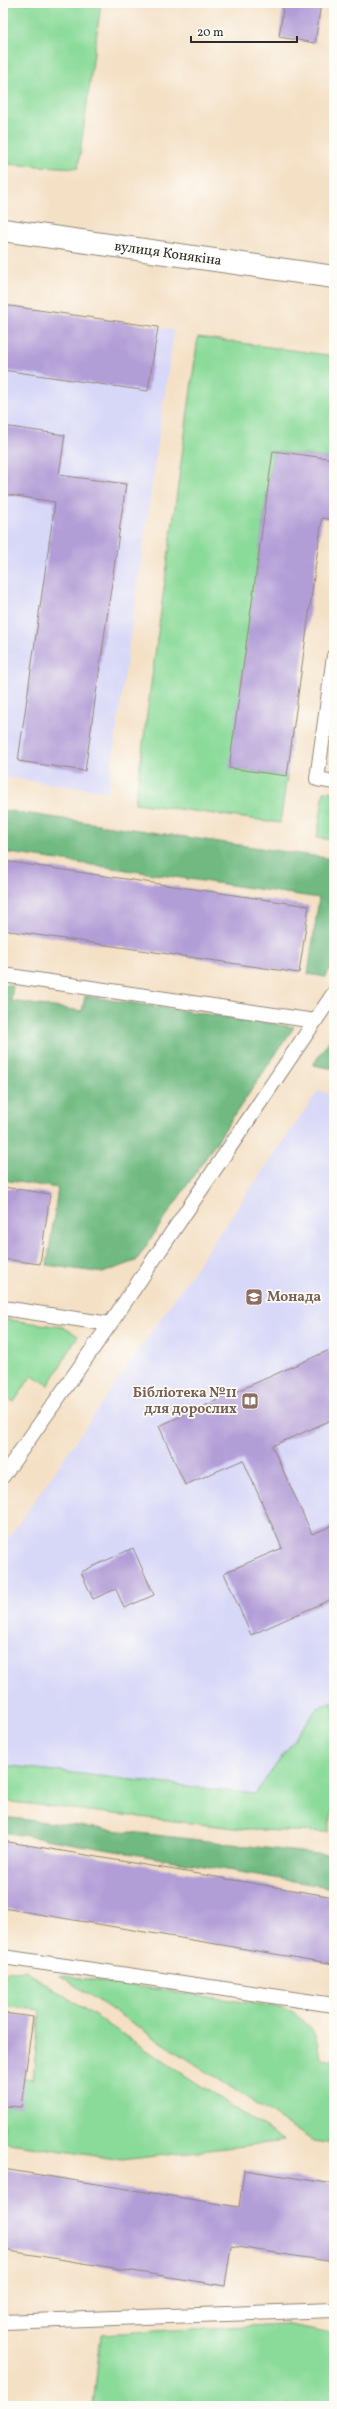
<svg xmlns="http://www.w3.org/2000/svg" width="337" height="2409" font-family="Vollkorn,serif">
  <style>
    .built { fill: #d7d7f8 }
    .green { fill: #8ada99; stroke: #5a8262 }
    .forest { fill: #6fba81; stroke: #4d7256 }
    .building { fill: #b29ed7 }
    .lines { fill: none; stroke-linecap: round; stroke-linejoin: round }
    .service-casing { stroke: #908678; stroke-width: 16 }
    .tertiary-casing { stroke: #908678; stroke-width: 24 }
    .service { stroke: #fff; stroke-width: 14 }
    .tertiary { stroke: #fff; stroke-width: 22 }
    .labels { text-anchor: middle; dominant-baseline: central; stroke-width: 3.5; stroke-linejoin: round; paint-order: stroke }
    .street-label { font-size: 14px; fill: #2b2b2b; stroke: #fdfcf7 }
    .education-label { font-size: 14px; font-weight: bold; fill: #785e54; stroke: #fdfcf7; text-anchor: start }
  </style>
  <rect width="100%" height="100%" fill="#fdfcf7"/>
  <filter id="ink" filterUnits="userSpaceOnUse"><feTurbulence type="fractalNoise" baseFrequency=".025" numOctaves="2"/><feDisplacementMap in="SourceGraphic" scale="8" xChannelSelector="R" yChannelSelector="G"/><feConvolveMatrix kernelMatrix="1 2 1 2 8 2 1 2 1" color-interpolation-filters="sRGB"/></filter>
  <filter id="wash" filterUnits="userSpaceOnUse"><feTurbulence type="fractalNoise" baseFrequency=".012" numOctaves="4" result="noise"/><feDisplacementMap in="SourceGraphic" scale="16" xChannelSelector="R" yChannelSelector="G"/><feGaussianBlur stdDeviation="0.9" result="paint"/><feColorMatrix in="noise" values="0 0 0 0 0 0 0 0 0 0 0 0 0 0 0 0 0 1.4 0 .05"/><feComposite in="paint" operator="in"/></filter>
  <g filter="url(#wash)">
    <rect width="100%" height="100%" fill="#f4e0c5"/>
    <!-- built -->
    <g class="built">
      <path d="M 3,305 L 174,330 L 108,792 L 3,777 Z"/>
      <path d="M 318,1091 L 334,1094 L 334,1701 L 316,1709 L 255,1794 L 3,1765 L 3,1546 Z"/>
    </g>
    <!-- green -->
    <g class="green">
      <path d="M 3,3 L 101,3 L 78,168 L 3,164 Z"/>
      <path d="M 198,337 L 334,356 L 334,459 L 273,451 L 230,768 L 287,776 L 280,823 L 135,803 Z"/>
      <path d="M 324,791 L 334,792 L 334,840 L 317,838 Z"/>
      <path d="M 3,1319 L 63,1327 L 78,1336 L 49,1385 L 32,1375 L 14,1402 L 3,1396 Z"/>
      <path d="M 334,1701 L 334,1803 L 328,1832 L 251,1830 L 3,1801 L 3,1765 L 255,1794 L 317,1708 Z"/>
      <path d="M 25,1970 L 285,2141 L 122,2160 L 3,2142 L 3,2076 L 33,2079 L 40,2010 L 3,2006 L 3,1981 L 7,1971 Z"/>
      <path d="M 59,1975 L 285,2008 C 310,2024 316,2029 320,2058 L 334,2060 L 334,2144 L 313,2141 Z"/>
      <path d="M 284,2324 L 334,2333 L 334,2406 L 93,2406 L 101,2334 Z"/>
    </g>
    <!-- forest -->
    <g class="forest">
      <path d="M 3,810 L 334,859 L 334,963 L 325,977 L 308,974 L 319,898 L 3,852 Z"/>
      <path d="M 3,984 L 13,986 L 11,1001 L 82,1011 L 85,996 L 294,1027 L 136,1261 L 103,1273 L 47,1265 L 58,1188 L 3,1180 Z"/>
      <path d="M 334,1033 L 334,1069 L 313,1065 Z"/>
      <path d="M 3,1817 L 334,1856 L 334,1888 L 3,1832 Z"/>
    </g>
    <g id="blocks">
      <!-- building -->
      <g class="building">
        <path d="M 284,3 L 321,3 L 315,43 L 279,37 Z"/>
        <path d="M 3,305 L 158,327 L 148,391 L 3,370 Z"/>
        <path d="M 3,426 L 65,435 L 59,475 L 126,484 L 85,771 L 18,761 L 55,502 L 3,494 Z"/>
        <path d="M 273,451 L 334,459 L 334,520 L 322,518 L 287,776 L 229,768 Z"/>
        <path d="M 3,861 L 309,906 L 299,973 L 3,930 Z"/>
        <path d="M 3,1187 L 50,1194 L 40,1264 L 3,1259 Z"/>
        <path d="M 334,1348 L 334,1419 L 272,1446 L 312,1534 L 334,1525 L 334,1598 L 251,1635 L 224,1573 L 282,1548 L 243,1460 L 185,1485 L 159,1426 Z"/>
        <path d="M 133,1548 L 154,1595 L 124,1608 L 116,1589 L 93,1599 L 81,1572 Z"/>
        <path d="M 3,1841 L 334,1897 L 334,1964 L 3,1908 Z"/>
        <path d="M 3,2013 L 33,2017 L 21,2107 L 3,2106 Z"/>
        <path d="M 3,2169 L 239,2207 L 244,2170 L 334,2184 L 334,2262 L 231,2246 L 225,2286 L 3,2250 Z"/>
      </g>
    </g>
  </g>
  <g filter="url(#ink)">
    <use href="#blocks" fill-opacity="0" stroke="#908678" stroke-width="1"/>
    <g class="lines">
      <!-- service casing -->
      <g class="service-casing">
        <g id="service">
          <path d="M 334,656 L 317,779 L 334,782"/>
          <path d="M 3,975 L 315,1021"/>
          <path d="M 3,1308 L 110,1324"/>
          <path d="M 3,1476 L 110,1324 L 334,993"/>
          <path d="M 3,1957 L 334,2005"/>
          <path d="M 3,2322 L 334,2310"/>
        </g>
      </g>
      <!-- tertiary casing -->
      <g class="tertiary-casing">
        <path id="tertiary" d="M 3,230 L 334,277"/>
      </g>
      <!-- service -->
      <use href="#service" class="service"/>
      <!-- tertiary -->
      <use href="#tertiary" class="tertiary"/>
    </g>
  </g>
  <!-- icons -->
  <defs>
    <g id="university-square" transform="scale(0.9)"><rect x="-9" y="-9" width="18" height="18" rx="4" fill="#8d6e63" stroke="#fdfcf7"/><path d="M0-5L7-2L0 1L-7-2ZM-4 1L0 2.5L4 1V4Q0 6-4 4Z" fill="#fff"/></g>
    <g id="library-square" transform="scale(0.9)"><rect x="-9" y="-9" width="18" height="18" rx="4" fill="#8d6e63" stroke="#fdfcf7"/><path d="M-6-4Q-3-5.5-.7-3.5V5Q-3 3-6 4ZM6-4Q3-5.5 .7-3.5V5Q3 3 6 4Z" fill="#fff"/></g>
  </defs>
  <g fill-rule="evenodd">
    <use href="#university-square" x="254" y="1297"/>
    <use href="#library-square" x="250" y="1401"/>
  </g>
  <g class="labels">
    <!-- street labels -->
    <g class="street-label">
      <text transform="translate(168 254) rotate(8)">вулиця Конякіна</text>
    </g>
    <!-- education labels -->
    <g class="education-label">
      <text x="267" y="1297">Монада</text>
      <text x="237" y="1393" text-anchor="end">Бібліотека №11<tspan x="237" dy="16">для дорослих</tspan></text>
    </g>
  </g>
  <!-- margin -->
  <rect width="337" height="2409" fill="none" stroke="#fdfcf7" stroke-width="16"/>
  <!-- scale -->
  <path d="M191 36v6h106v-6" fill="none" stroke="#2b2b2b" stroke-width="2"/>
  <text x="197" y="36" font-size="12" fill="#2b2b2b" stroke="#fdfcf7" stroke-width="3" paint-order="stroke">20 m</text>
</svg>
